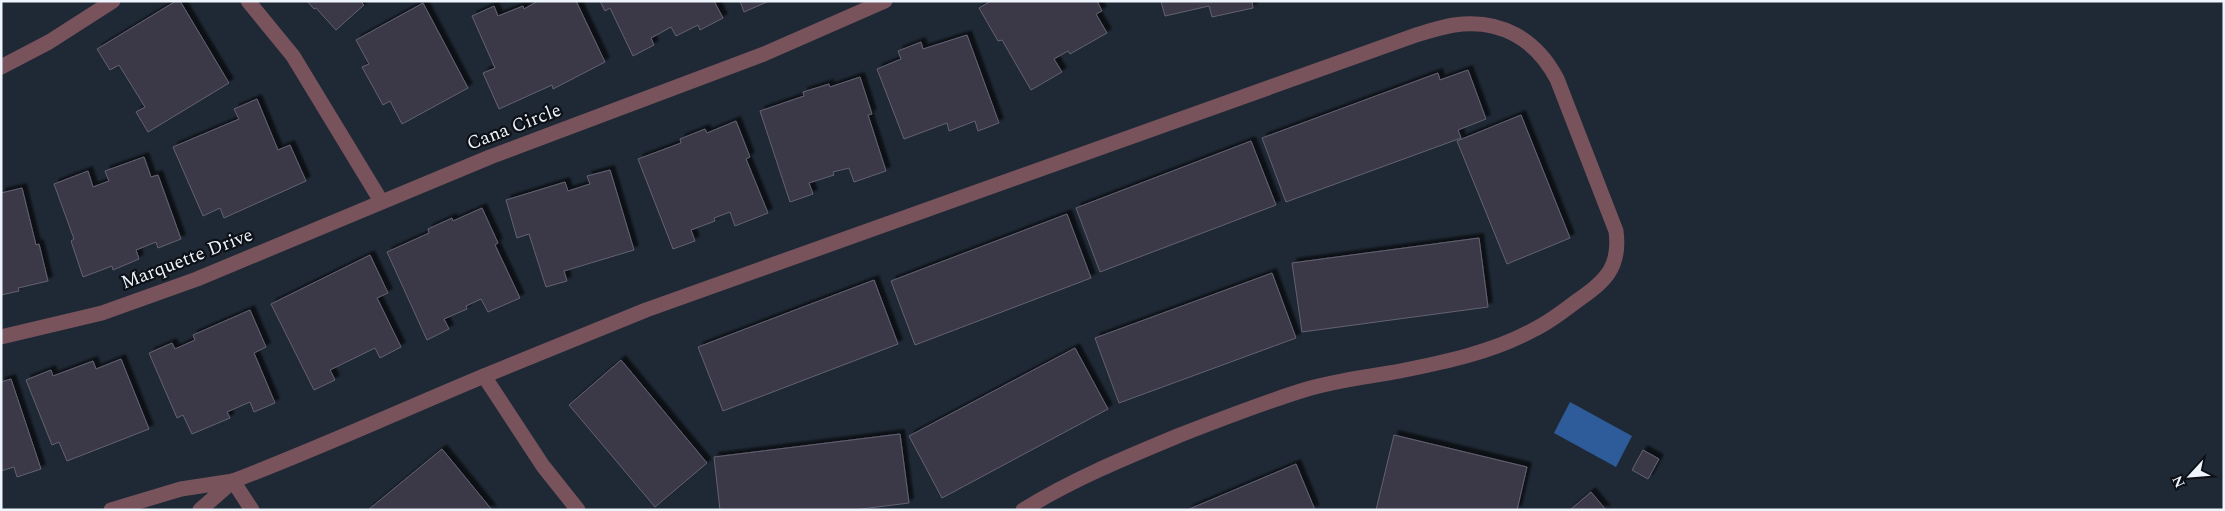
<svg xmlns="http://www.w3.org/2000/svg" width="2225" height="511" font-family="Spectral,serif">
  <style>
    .water { fill: #2e5b9a }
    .building { fill: #3a3846; stroke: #646272; filter: url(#shadow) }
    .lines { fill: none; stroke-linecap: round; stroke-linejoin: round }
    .minor { stroke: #78535c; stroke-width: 15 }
    .labels { text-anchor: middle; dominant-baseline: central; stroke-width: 4.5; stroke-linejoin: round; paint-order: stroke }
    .street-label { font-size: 19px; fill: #eff5fd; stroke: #0d1117 }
  </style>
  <defs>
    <filter id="shadow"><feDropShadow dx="4.5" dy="-4.5" stdDeviation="1" flood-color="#0009"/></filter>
  </defs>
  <rect width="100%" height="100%" fill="#1f2935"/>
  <!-- water -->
  <path class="water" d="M 1570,402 L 1632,436 L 1616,467 L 1554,433 Z"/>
  <!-- building -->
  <g class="building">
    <path d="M 176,1 L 180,1 L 229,83 L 148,132 L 136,112 L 145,107 L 119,65 L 110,70 L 97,49 Z"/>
    <path d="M 307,1 L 364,1 L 362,3 L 364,5 L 336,30 L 316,8 L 314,9 Z"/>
    <path d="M 538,1 L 576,1 L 605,62 L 553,89 L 552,85 L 499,109 L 483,73 L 495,68 L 472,16 L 494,6 L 498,16 L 523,6 L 524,9 Z"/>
    <path d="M 600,1 L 714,1 L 723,18 L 700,30 L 698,25 L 676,36 L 671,27 L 651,38 L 654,45 L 633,56 L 610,8 L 605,11 Z"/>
    <path d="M 740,1 L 769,1 L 744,12 Z"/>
    <path d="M 991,1 L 1097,1 L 1102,11 L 1096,14 L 1107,33 L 1070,54 L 1068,51 L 1054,59 L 1062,72 L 1031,90 L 1002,40 L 998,41 L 979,8 Z"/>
    <path d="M 1161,1 L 1252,1 L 1253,8 L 1212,17 L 1209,6 L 1165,16 Z"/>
    <path d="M 423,3 L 468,88 L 402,124 L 390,101 L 383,105 L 362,67 L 369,64 L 356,40 Z"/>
    <path d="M 967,35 L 999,123 L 978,131 L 975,121 L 949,131 L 947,123 L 904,139 L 877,69 L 901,59 L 898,51 L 921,42 L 923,49 Z"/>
    <path d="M 1468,70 L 1486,119 L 1458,130 L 1461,138 L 1286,202 L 1262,138 L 1438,73 L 1440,80 Z"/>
    <path d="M 860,77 L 872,114 L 868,115 L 886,171 L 854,182 L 849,168 L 833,172 L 834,175 L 809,183 L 813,194 L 790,202 L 760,111 L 804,96 L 803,92 L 829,84 L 830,87 Z"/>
    <path d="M 257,99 L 278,150 L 290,145 L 306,181 L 224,218 L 220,208 L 203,216 L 173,147 L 239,119 L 234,109 Z"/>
    <path d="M 1521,115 L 1570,238 L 1507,264 L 1457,141 Z"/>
    <path d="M 736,121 L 750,157 L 746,159 L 768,213 L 735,226 L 730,212 L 714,218 L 715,221 L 691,230 L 695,241 L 673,249 L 638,159 L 681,143 L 680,139 L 705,129 L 707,133 Z"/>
    <path d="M 1251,141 L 1276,205 L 1100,272 L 1076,208 Z"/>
    <path d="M 144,157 L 151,177 L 158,175 L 181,239 L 158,248 L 156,242 L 136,250 L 139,259 L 113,270 L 112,266 L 83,277 L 71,241 L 74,239 L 54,184 L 88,171 L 93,187 L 109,181 L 105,171 Z"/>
    <path d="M 610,170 L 634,250 L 564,271 L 567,281 L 546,287 L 529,234 L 517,238 L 506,200 L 565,182 L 568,191 L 590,184 L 587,176 Z"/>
    <path d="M 22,188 L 36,245 L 39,244 L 48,281 L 18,288 L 19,291 L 1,295 L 1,193 Z"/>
    <path d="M 482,208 L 498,243 L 495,245 L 520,298 L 488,312 L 481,299 L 466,306 L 467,309 L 444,319 L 449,329 L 427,340 L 387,252 L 429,233 L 428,229 L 452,218 L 453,221 Z"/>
    <path d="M 1067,214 L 1091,278 L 915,345 L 891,281 Z"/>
    <path d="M 1479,238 L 1488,307 L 1302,332 L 1292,263 Z"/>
    <path d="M 370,255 L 388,293 L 377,298 L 401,347 L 380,358 L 375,348 L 330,370 L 335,380 L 314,390 L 271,304 Z"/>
    <path d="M 1272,273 L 1296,338 L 1119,403 L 1095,338 Z"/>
    <path d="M 874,280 L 898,344 L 723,411 L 698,347 Z"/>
    <path d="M 250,310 L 266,347 L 254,353 L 275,403 L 254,412 L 250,402 L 227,412 L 230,418 L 192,434 L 183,415 L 177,418 L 149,353 L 172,343 L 175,349 L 195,340 L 193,335 Z"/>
    <path d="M 1075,348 L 1108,409 L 942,498 L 909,436 Z"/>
    <path d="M 121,359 L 149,429 L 67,461 L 59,442 L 52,445 L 26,380 L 51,370 L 53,376 L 93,361 L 96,369 Z"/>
    <path d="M 621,360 L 707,463 L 655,507 L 569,405 Z"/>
    <path d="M 11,379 L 41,469 L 17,477 L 14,467 L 1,471 L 1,382 Z"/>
    <path d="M 900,434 L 909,503 L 853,510 L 720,510 L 714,457 Z"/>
    <path d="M 1394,435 L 1527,467 L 1517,510 L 1376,510 Z"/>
    <path d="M 442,449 L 492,510 L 368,510 Z"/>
    <path d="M 1643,450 L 1659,459 L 1648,479 L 1632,470 Z"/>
    <path d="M 1296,464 L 1315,510 L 1187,510 Z"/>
    <path d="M 1591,492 L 1606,510 L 1570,510 Z"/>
  </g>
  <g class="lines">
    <!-- minor -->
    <g class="minor">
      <path d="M 248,1 L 293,56 L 381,201"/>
      <path d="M 1,67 L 49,42 L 113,1"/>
      <path d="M 1,337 L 102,313 L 197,279 L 490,157 L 764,54 L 885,1"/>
      <path d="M 111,510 L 181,489 L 233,481 L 200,510"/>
      <path d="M 252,510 L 233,481 C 317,449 400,411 484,376"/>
      <path d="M 578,510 L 543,466 L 484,376 L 646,310 L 1416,35 C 1429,31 1441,27 1454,25 C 1500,18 1536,39 1557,79 L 1616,231 C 1621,269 1604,282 1574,303 C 1561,313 1548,323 1533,330 C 1493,352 1445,362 1400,371 C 1368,377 1336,380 1304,390 C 1262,403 1221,419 1180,435 C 1127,457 1073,479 1023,510"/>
    </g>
  </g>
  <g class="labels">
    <!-- street labels -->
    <g class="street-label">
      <text transform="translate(514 127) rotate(-21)">Cana Circle</text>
      <text transform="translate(187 259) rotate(-21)">Marquette Drive</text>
    </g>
  </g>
  <!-- border -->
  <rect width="2225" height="511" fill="none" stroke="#eff5fd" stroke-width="5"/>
  <!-- north arrow -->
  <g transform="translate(2190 476) rotate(244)" stroke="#0d1117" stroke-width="4" paint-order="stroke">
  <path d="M0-4L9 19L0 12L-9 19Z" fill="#eff5fd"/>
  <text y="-8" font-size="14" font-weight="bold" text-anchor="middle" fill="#eff5fd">N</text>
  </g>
</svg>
